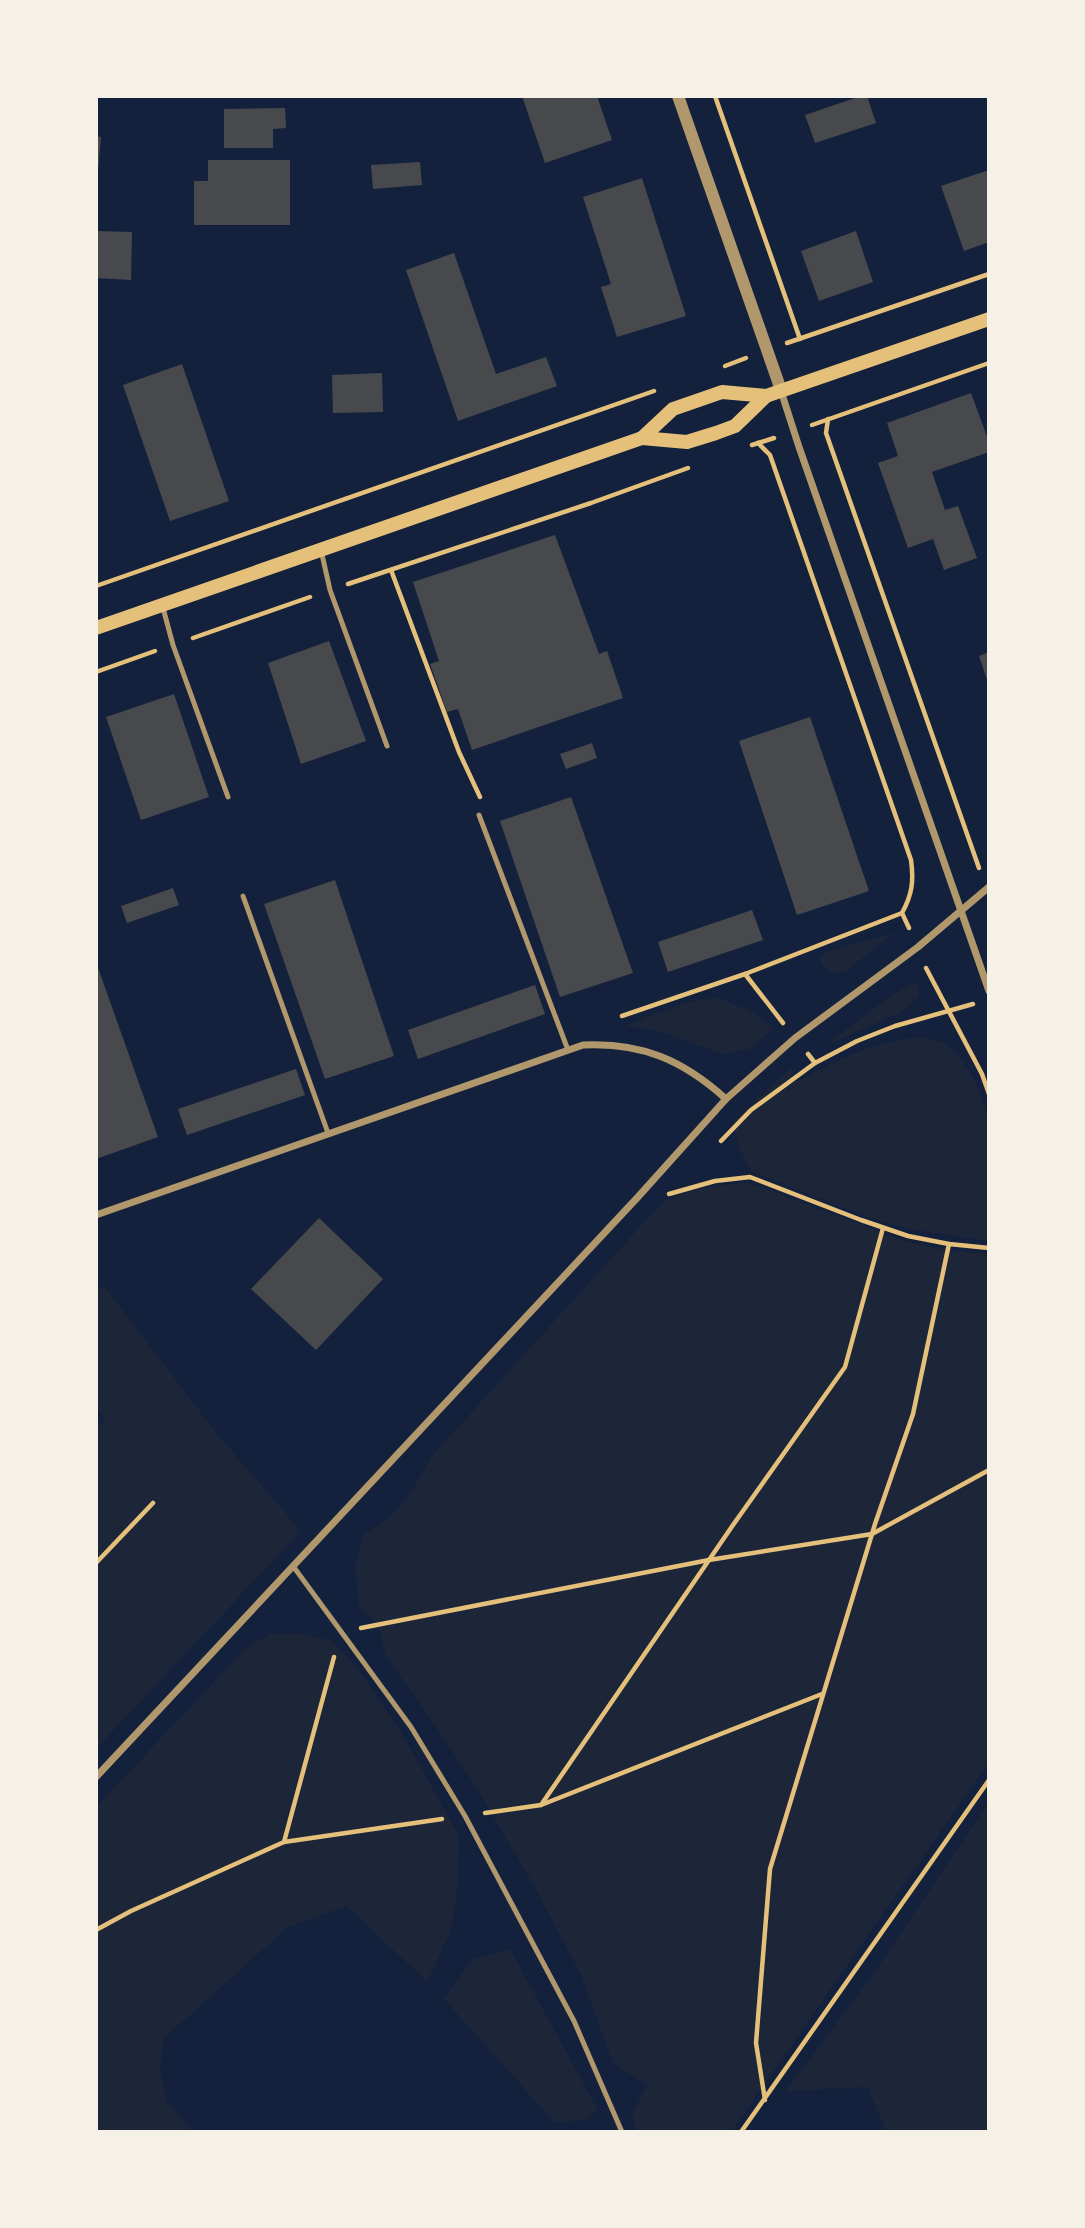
<svg xmlns="http://www.w3.org/2000/svg" width="1085" height="2228" font-family="Cabin,sans-serif">
  <style>
    .green { fill: #1d2539 }
    .building { fill: #48494c }
    .lines { fill: none; stroke-linecap: round; stroke-linejoin: round }
    .path { stroke: #e5c07b; stroke-width: 4.5 }
    .service { stroke: #b1986c; stroke-width: 5 }
    .minor { stroke: #b1986c; stroke-width: 7 }
    .tertiary { stroke: #b1986c; stroke-width: 12 }
    .secondary { stroke: #e5c07b; stroke-width: 14 }
  </style>
  <rect width="100%" height="100%" fill="#14213d"/>
  <!-- green -->
  <g class="green">
    <path d="M 895,932 L 845,972 C 833,975 828,971 821,963 L 821,956 L 830,951 Z"/>
    <path d="M 915,982 L 919,990 L 919,996 L 905,1010 L 823,1047 L 891,996 Z"/>
    <path d="M 719,998 L 756,1014 L 773,1029 L 749,1049 L 722,1054 L 659,1031 L 626,1026 C 655,1014 687,999 719,998 Z"/>
    <path d="M 914,1038 C 927,1038 939,1039 950,1047 C 967,1060 987,1102 989,1123 C 992,1161 989,1202 989,1241 L 908,1229 L 864,1216 L 751,1171 L 739,1148 L 733,1122 L 791,1068 L 795,1082 C 836,1062 868,1043 914,1038 Z"/>
    <path d="M 747,1182 L 908,1242 L 950,1251 L 989,1254 L 989,1762 L 731,2132 L 637,2132 L 632,2114 L 647,2085 L 613,2063 L 581,1975 L 534,1886 L 476,1787 L 419,1702 L 386,1656 L 378,1624 L 359,1607 L 355,1567 L 363,1535 L 389,1518 L 412,1491 L 431,1457 L 657,1208 C 679,1188 719,1186 747,1182 Z"/>
    <path d="M 104,1286 L 217,1434 L 301,1531 L 96,1749 L 96,1427 L 105,1421 L 96,1405 L 96,1290 Z"/>
    <path d="M 300,1633 L 332,1641 L 357,1667 L 400,1730 L 459,1836 L 458,1884 L 451,1931 L 427,1982 L 347,1906 L 288,1927 L 164,2038 L 160,2069 L 166,2101 L 195,2132 L 96,2132 L 96,1807 L 244,1650 L 269,1634 Z"/>
    <path d="M 989,1802 L 989,2132 L 887,2132 L 867,2087 L 786,2091 L 877,1969 Z"/>
    <path d="M 510,1949 L 598,2110 L 588,2119 L 555,2123 L 444,1999 L 472,1959 Z"/>
  </g>
  <!-- building -->
  <g class="building">
    <path d="M 522,96 L 597,96 L 612,140 L 545,163 Z"/>
    <path d="M 861,96 L 867,96 L 876,123 L 815,143 L 805,115 Z"/>
    <path d="M 285,108 L 286,128 L 273,129 L 273,148 L 224,148 L 224,109 Z"/>
    <path d="M 96,136 L 101,137 L 98,171 L 96,171 Z"/>
    <path d="M 208,160 L 290,160 L 290,225 L 194,225 L 194,181 L 208,181 Z"/>
    <path d="M 420,162 L 422,185 L 373,189 L 371,165 Z"/>
    <path d="M 989,170 L 989,242 L 964,251 L 941,186 Z"/>
    <path d="M 642,178 L 686,316 L 617,337 L 601,287 L 611,284 L 583,197 Z"/>
    <path d="M 96,231 L 132,232 L 131,280 L 96,278 Z"/>
    <path d="M 856,231 L 873,282 L 819,301 L 801,251 Z"/>
    <path d="M 454,253 L 496,374 L 546,357 L 557,386 L 458,421 L 406,270 Z"/>
    <path d="M 182,364 L 229,501 L 170,521 L 123,385 Z"/>
    <path d="M 382,373 L 383,412 L 333,413 L 332,375 Z"/>
    <path d="M 971,393 L 989,442 L 989,452 L 932,472 L 945,510 L 958,506 L 977,558 L 944,570 L 933,539 L 908,548 L 878,463 L 898,456 L 887,423 Z"/>
    <path d="M 555,535 L 599,654 L 607,651 L 623,698 L 472,750 L 458,709 L 447,712 L 430,664 L 439,661 L 413,582 Z"/>
    <path d="M 329,641 L 366,741 L 301,764 L 268,663 Z"/>
    <path d="M 989,652 L 989,683 L 988,683 L 979,656 Z"/>
    <path d="M 174,694 L 209,797 L 141,820 L 106,717 Z"/>
    <path d="M 810,717 L 869,891 L 797,915 L 739,741 Z"/>
    <path d="M 592,743 L 597,758 L 566,769 L 560,754 Z"/>
    <path d="M 571,797 L 633,973 L 560,997 L 500,821 Z"/>
    <path d="M 335,880 L 394,1056 L 325,1079 L 264,904 Z"/>
    <path d="M 173,888 L 179,905 L 127,923 L 121,906 Z"/>
    <path d="M 752,910 L 763,940 L 668,972 L 658,942 Z"/>
    <path d="M 96,962 L 158,1137 L 96,1159 Z"/>
    <path d="M 535,985 L 545,1014 L 418,1059 L 408,1030 Z"/>
    <path d="M 296,1069 L 305,1095 L 187,1135 L 178,1109 Z"/>
    <path d="M 319,1218 L 383,1279 L 316,1350 L 251,1289 Z"/>
  </g>
  <g class="lines">
    <!-- path -->
    <g class="path">
      <path d="M 715,96 L 800,339"/>
      <path d="M 787,343 L 989,274"/>
      <path d="M 725,366 L 746,358"/>
      <path d="M 828,419 L 826,433 L 979,868"/>
      <path d="M 812,425 L 989,363"/>
      <path d="M 758,443 L 770,455 L 911,860 C 914,881 912,895 902,913 L 909,928"/>
      <path d="M 752,445 L 774,438"/>
      <path d="M 391,570 L 459,752 L 480,797"/>
      <path d="M 348,584 L 591,503 L 688,468"/>
      <path d="M 96,586 L 654,391"/>
      <path d="M 193,638 L 310,597"/>
      <path d="M 96,672 L 155,651"/>
      <path d="M 926,968 L 982,1074 L 989,1094"/>
      <path d="M 745,974 L 783,1023"/>
      <path d="M 622,1016 L 745,974 L 902,913"/>
      <path d="M 808,1054 L 815,1063 L 857,1041 L 895,1026 L 973,1004"/>
      <path d="M 721,1141 L 751,1110 L 815,1063"/>
      <path d="M 669,1194 L 715,1181 L 750,1177 L 861,1220 L 908,1236 L 949,1244 L 989,1248"/>
      <path d="M 96,1563 L 153,1503"/>
      <path d="M 361,1628 L 709,1560 L 872,1534 L 989,1470"/>
      <path d="M 541,1805 L 822,1694"/>
      <path d="M 485,1813 L 541,1805 L 733,1525 L 845,1367 L 883,1228"/>
      <path d="M 284,1842 L 334,1657"/>
      <path d="M 96,1930 L 131,1911 L 284,1842 L 442,1819"/>
      <path d="M 765,2100 L 756,2043 L 770,1869 L 875,1524 L 913,1414 L 949,1244"/>
      <path d="M 741,2132 L 989,1780"/>
    </g>
    <!-- service -->
    <g class="service">
      <path d="M 321,550 L 330,590 L 387,746"/>
      <path d="M 163,608 L 173,645 L 228,797"/>
      <path d="M 479,815 L 568,1050"/>
      <path d="M 243,896 L 328,1133"/>
      <path d="M 293,1566 L 411,1727 L 465,1816 L 574,2021 L 622,2132"/>
    </g>
    <!-- minor -->
    <g class="minor">
      <path d="M 781,391 L 799,447 L 989,991"/>
      <path d="M 96,1215 L 583,1045 C 641,1042 683,1060 726,1099"/>
      <path d="M 96,1777 L 637,1198 L 726,1099 L 795,1038 L 918,947 L 989,887"/>
    </g>
    <!-- tertiary -->
    <path class="tertiary" d="M 678,96 L 781,390"/>
    <!-- secondary -->
    <g class="secondary">
      <path d="M 642,438 L 673,409 L 722,392 L 766,396"/>
      <path d="M 96,628 L 642,438 L 687,442 L 716,433 L 735,426 L 766,396 L 989,319"/>
    </g>
  </g>
  <!-- border -->
  <rect width="1085" height="2228" fill="none" stroke="#f6f1e7" stroke-width="196"/>
</svg>
